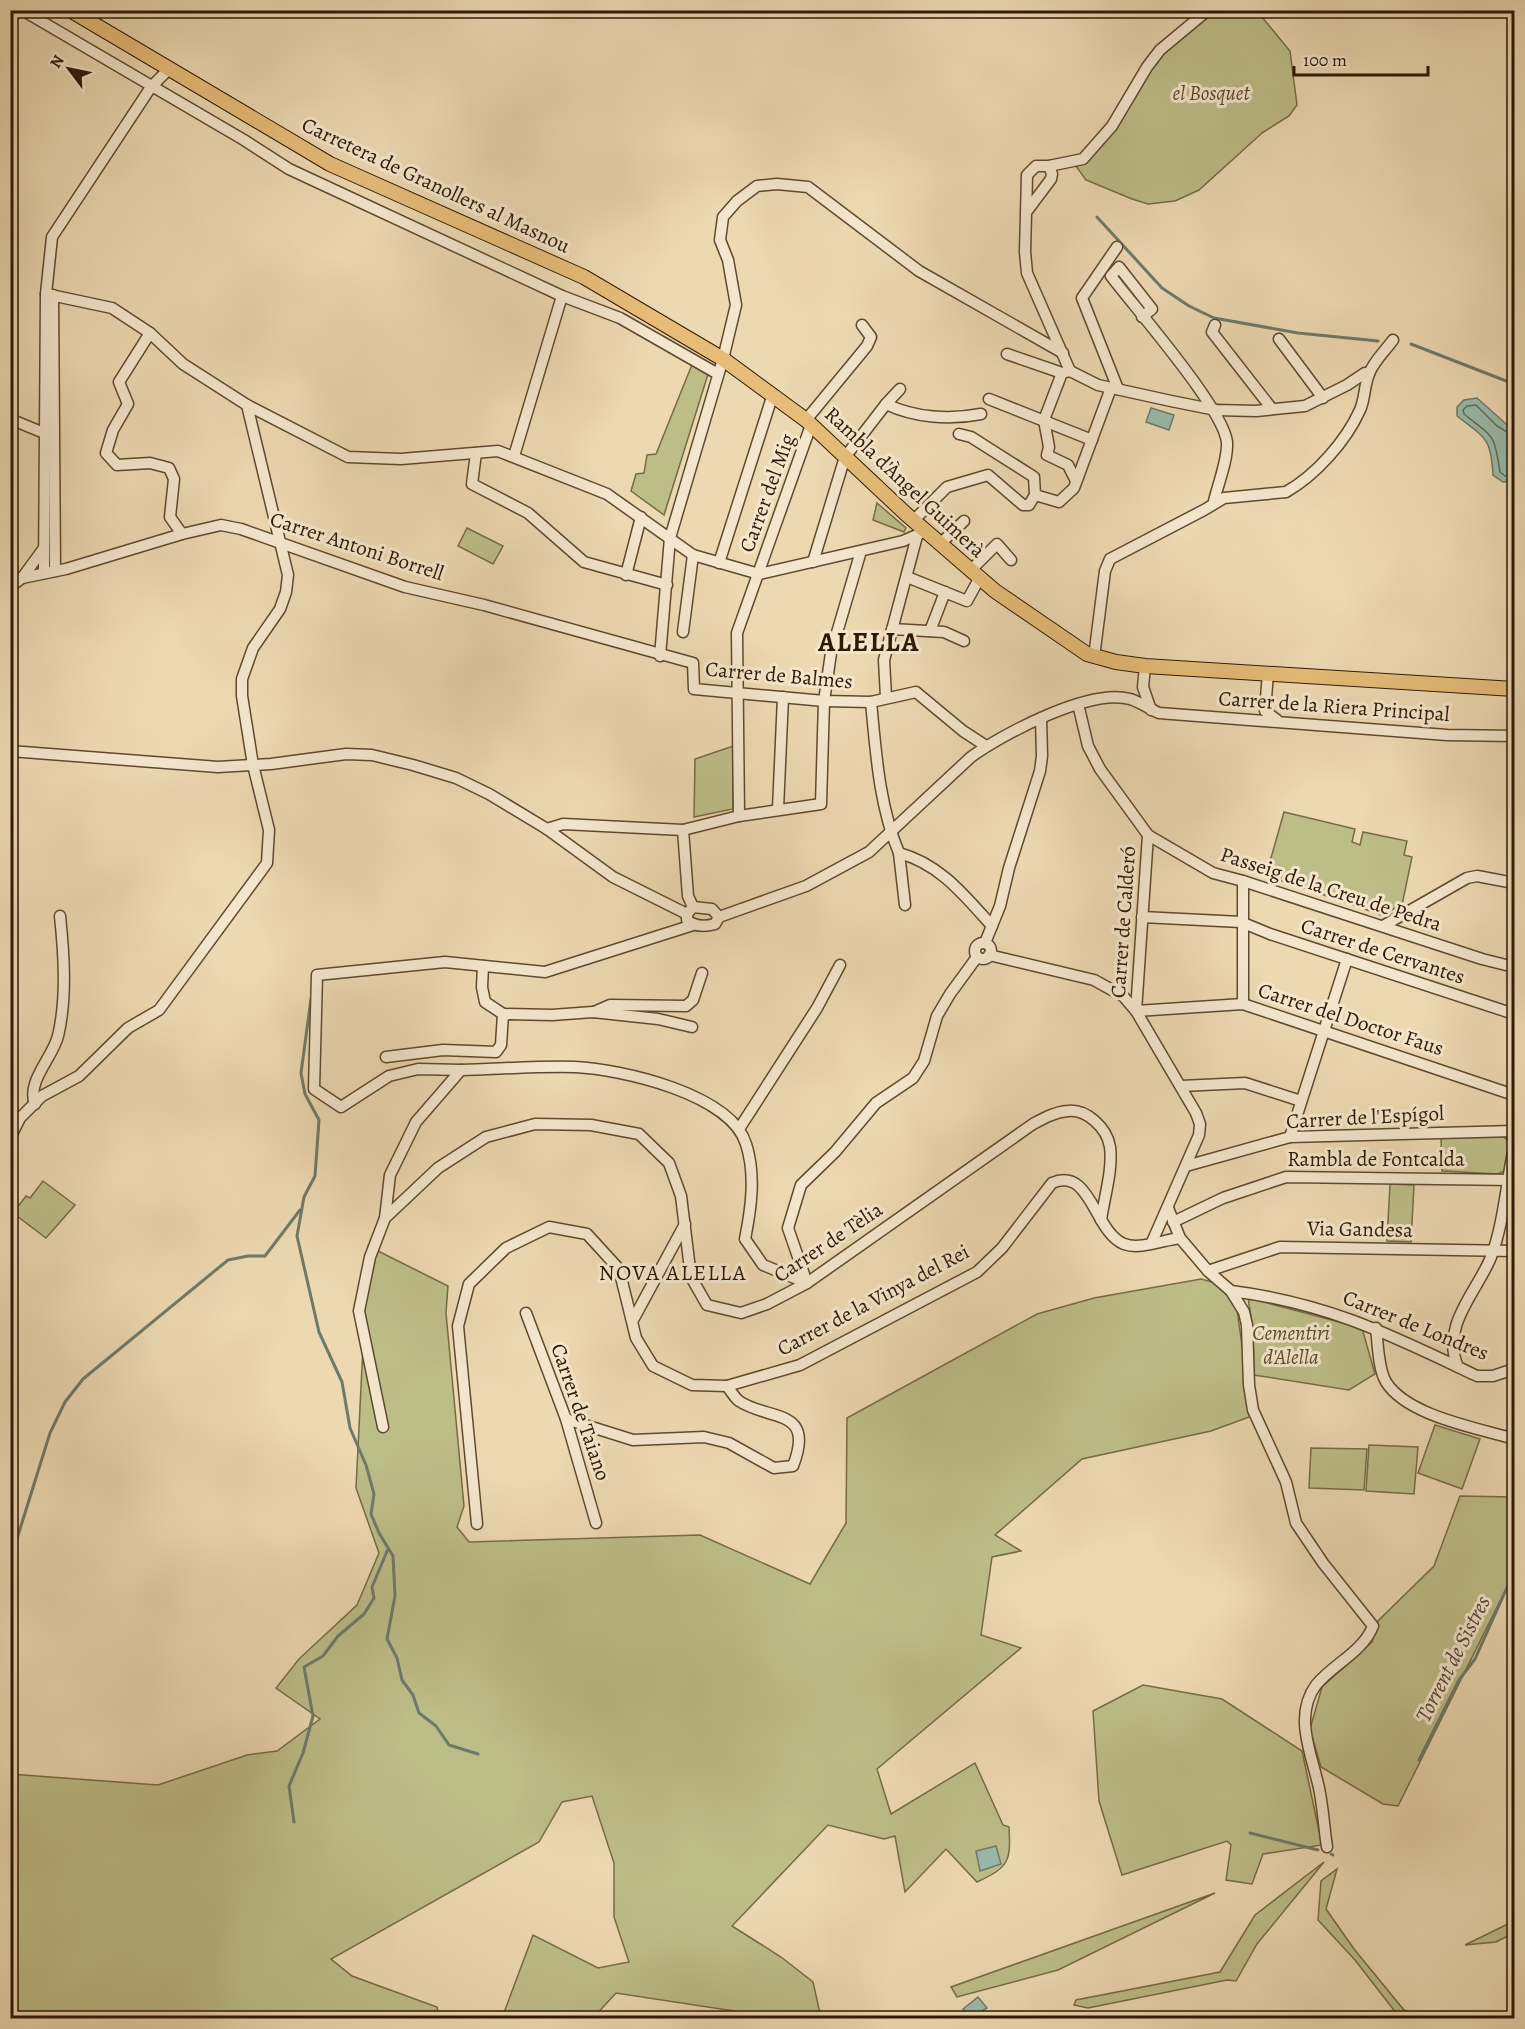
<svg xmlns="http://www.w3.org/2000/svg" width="1525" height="2029" font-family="Alegreya,serif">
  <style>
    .green { fill: #bdbd88; stroke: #766b46; stroke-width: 1.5 }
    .water { fill: #99baaa; stroke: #6e7a68; stroke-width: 1.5 }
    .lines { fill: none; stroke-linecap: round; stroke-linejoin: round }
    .shore { stroke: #646a58; stroke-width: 1.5 }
    .stream { stroke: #6e7a68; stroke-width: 3 }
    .minor-casing { stroke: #5e4930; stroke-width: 13 }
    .major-casing { stroke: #2e1905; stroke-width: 16 }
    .minor { stroke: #f3e6cc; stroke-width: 10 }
    .major { stroke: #e6bc78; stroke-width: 14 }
    .labels { text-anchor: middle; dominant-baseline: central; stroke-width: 6; stroke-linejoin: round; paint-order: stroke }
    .park-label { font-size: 21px; font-style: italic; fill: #594a2c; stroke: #f3e6cc }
    .street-label { font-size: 21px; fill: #2e1905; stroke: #f3e6cc }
    .neighbourhood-label { font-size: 22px; letter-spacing: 1.5px; fill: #2e1905; stroke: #f3e6cc }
    .water-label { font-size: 22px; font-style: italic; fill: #4e4937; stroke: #f3e6cc }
    .district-label { font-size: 27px; font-weight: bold; letter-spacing: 1.5px; fill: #2e1905; stroke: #f3e6cc }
  </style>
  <rect width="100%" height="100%" fill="#ecd8b1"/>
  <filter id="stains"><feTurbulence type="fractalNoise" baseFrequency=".00333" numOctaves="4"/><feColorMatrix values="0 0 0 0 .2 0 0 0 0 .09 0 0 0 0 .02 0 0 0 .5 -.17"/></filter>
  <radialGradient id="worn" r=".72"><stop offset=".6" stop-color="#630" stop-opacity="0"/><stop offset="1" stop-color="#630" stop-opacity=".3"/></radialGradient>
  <!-- green -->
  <g class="green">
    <path d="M 1208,11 L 1257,11 L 1290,51 L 1297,105 L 1289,116 L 1262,133 L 1199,190 L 1175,201 L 1148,204 L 1132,199 L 1086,180 L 1073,162 L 1112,126 L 1147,67 Z"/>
    <path d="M 693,362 L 709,371 L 664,515 L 631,491 L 636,474 L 644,473 L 647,455 L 656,454 Z"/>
    <path d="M 877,503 L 906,528 L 904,532 L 873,520 Z"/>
    <path d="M 467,528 L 503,546 L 493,564 L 458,546 Z"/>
    <path d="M 733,746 L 733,809 L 694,817 L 695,759 Z"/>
    <path d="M 1284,812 L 1355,829 L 1352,842 L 1360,845 L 1363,832 L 1407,841 L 1404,855 L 1412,857 L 1402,905 L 1381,915 L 1287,882 L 1271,879 L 1267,872 Z"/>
    <path d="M 1441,1136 L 1504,1137 L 1510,1143 L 1504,1171 L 1498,1174 L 1442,1171 Z"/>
    <path d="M 43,1181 L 75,1205 L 46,1238 L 13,1213 L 26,1196 L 30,1198 Z"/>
    <path d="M 1390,1184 L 1414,1185 L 1411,1242 L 1387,1241 Z"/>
    <path d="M 368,1246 L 448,1286 L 446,1313 L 464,1506 L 457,1527 L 469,1542 L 700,1535 L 810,1584 L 846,1523 L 847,1418 L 1037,1314 L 1094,1298 L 1201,1279 L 1216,1283 L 1236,1303 L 1252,1416 L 1211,1431 L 1082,1459 L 995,1535 L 1021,1551 L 992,1557 L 981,1635 L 1021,1648 L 877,1769 L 891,1814 L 975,1763 L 1003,1825 L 1009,1827 C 1011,1862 1009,1867 977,1882 L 946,1849 L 905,1892 L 895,1836 L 884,1839 L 828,1825 L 732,1926 L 781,1957 L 813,1982 L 821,2018 L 757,2018 L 734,2011 L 616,1993 L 593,2018 L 502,2018 L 533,1935 L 598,1968 L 629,1962 L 614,1917 L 614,1863 L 592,1796 L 562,1802 L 539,1842 L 331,1959 L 352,1976 L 437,2007 L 439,2018 L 11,2018 L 10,1774 L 158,1785 L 247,1755 L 277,1751 L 320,1719 L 276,1688 L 299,1659 L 357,1605 L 379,1553 L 356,1488 Z"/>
    <path d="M 1248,1298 L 1362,1328 L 1375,1374 L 1349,1390 L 1254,1375 L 1253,1329 Z"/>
    <path d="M 1435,1425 L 1480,1439 L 1462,1489 L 1418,1473 Z"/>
    <path d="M 1369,1445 L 1418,1447 L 1414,1494 L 1366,1491 Z"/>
    <path d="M 1311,1448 L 1367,1449 L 1364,1490 L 1309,1488 Z"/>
    <path d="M 1460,1496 L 1514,1497 L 1514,1573 L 1398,1806 L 1383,1804 L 1321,1767 L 1310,1729 L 1322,1687 L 1372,1642 L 1378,1621 L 1434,1566 Z"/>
    <path d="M 1143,1685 L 1222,1699 L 1302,1751 L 1322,1845 L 1263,1854 L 1252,1884 L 1226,1880 L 1231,1845 L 1227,1841 L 1122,1875 L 1099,1801 L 1093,1711 Z"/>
    <path d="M 1324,1862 L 1257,1944 L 1236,1981 L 1227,1980 L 1088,2008 L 1074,2005 L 1076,2000 L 1220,1972 L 1255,1915 Z"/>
    <path d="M 1337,1869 L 1326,1909 L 1354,1949 L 1404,2010 L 1425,2018 L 1400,2018 L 1355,1960 L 1318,1920 L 1321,1881 Z"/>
    <path d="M 1215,1893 L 1058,1970 L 957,1997 L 951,1987 Z"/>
    <path d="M 1514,1921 L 1514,1933 L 1496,1942 L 1465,1945 Z"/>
  </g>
  <!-- water -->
  <g class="water">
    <path d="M 1477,398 L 1514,431 L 1514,481 L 1503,482 L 1493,475 C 1491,437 1485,438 1457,416 L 1457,407 L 1464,400 Z"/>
    <path d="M 1151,408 L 1174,415 L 1169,430 L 1146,422 Z"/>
    <path d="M 996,1846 L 1001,1864 L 980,1871 L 976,1851 Z"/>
    <path d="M 978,1997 L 987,2008 L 971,2018 L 963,2009 Z"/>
  </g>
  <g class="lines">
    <!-- shore -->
    <path class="shore" d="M 1514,436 L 1497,426 L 1476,405 L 1467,406 L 1463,410 L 1464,414 C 1495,439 1494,433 1500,472 L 1505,476 L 1514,475"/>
    <!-- stream -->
    <g class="stream">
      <path d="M 1097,217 L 1162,288 L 1189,306 L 1214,318 L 1298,333 L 1378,341"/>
      <path d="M 1411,344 L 1514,384"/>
      <path d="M 311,999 L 301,1073 L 305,1094 L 319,1120 L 315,1176 L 304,1197 L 297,1236 L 319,1332 L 342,1382 L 350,1428 L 366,1465 L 374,1494 L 371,1514 L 379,1533 L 393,1556 L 395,1596 L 387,1639 L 397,1658 L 402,1680 L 413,1695 L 419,1713 L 436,1726 L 449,1745 L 478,1754"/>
      <path d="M 10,1561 L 50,1433 L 65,1402 L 83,1379 L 228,1260 L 248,1256 L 265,1256 L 300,1210"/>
      <path d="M 1419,1760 L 1459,1680 L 1475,1659 L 1514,1572"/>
      <path d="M 294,1822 L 289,1786 L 303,1753 L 313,1716 L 304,1667 L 323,1656 L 338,1636 L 364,1614 L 374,1598 L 372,1587 L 388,1549"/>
      <path d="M 1250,1833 L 1318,1850"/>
      <path d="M 1331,1854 L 1333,1855"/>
    </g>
    <!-- minor casing -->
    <g class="minor-casing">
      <g id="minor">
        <path d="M 22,10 L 244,140 L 289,169 L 562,296 L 620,318 L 718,374"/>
        <path d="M 1049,166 L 1083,159 L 1112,126 L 1147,67 L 1160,50 L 1208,10"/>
        <path d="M 1027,211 L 1051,179 L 1052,174 L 1049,166 L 1036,166 L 1027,175 L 1025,252 L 1027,273 L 1070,371"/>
        <path d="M 1117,247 L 1082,298 L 1118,389"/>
        <path d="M 46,294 L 112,308 L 150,333 L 183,364 L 247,405 L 348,457 L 401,459 L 498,451 L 607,494 L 693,555 L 759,574 L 903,541 L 926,531"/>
        <path d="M 53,295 L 55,571"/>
        <path d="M 1142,317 L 1152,309 L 1119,267 L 1111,276 C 1136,309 1223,408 1227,442 C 1228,460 1218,484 1214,501"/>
        <path d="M 1215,325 L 1212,332 L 1272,409"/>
        <path d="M 150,333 L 119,382 L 128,404 L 113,430 L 106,453 L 117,465 L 150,463 L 169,468 L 174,479 L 170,517 L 182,534"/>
        <path d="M 1279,339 L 1323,398"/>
        <path d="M 1007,354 L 1062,373"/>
        <path d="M 1070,371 L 1098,385 L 1171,401 L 1216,410 L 1256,411 L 1305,406 L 1347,385 L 1365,373 L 1369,374"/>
        <path d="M 1070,371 L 1062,373 L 1044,420 L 1049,447 L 1047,455 L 1068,465 L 1076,481"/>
        <path d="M 989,399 L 1092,440"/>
        <path d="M 886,404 L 900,389"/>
        <path d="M 10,419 L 44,433"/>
        <path d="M 806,420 L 867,346 L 871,337 L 862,325"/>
        <path d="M 959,434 L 971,437 L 1034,477 L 1035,495 L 1059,502 L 1074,488 L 1111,388"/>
        <path d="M 476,453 L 472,484 L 528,513 L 584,562 L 667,585"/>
        <path d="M 514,456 L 562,296"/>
        <path d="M 913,521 L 947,487 L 988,475 L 1023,505 L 1029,505 L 1035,495"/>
        <path d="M 940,544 L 964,521"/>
        <path d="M 813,562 L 845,457 L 886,404 C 915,418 950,420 981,414"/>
        <path d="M 719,563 L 773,394"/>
        <path d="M 970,571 L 997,544 L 1011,560"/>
        <path d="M 44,572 L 46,294 L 52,237 L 151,87 L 168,70"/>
        <path d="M 626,575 L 641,517"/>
        <path d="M 907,577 L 967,601 L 979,579"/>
        <path d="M 22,578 L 44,548"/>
        <path d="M 10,587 L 22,578 L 66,569 L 182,534 L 221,525 L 241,529 L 405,587 L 484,605 L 693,663 L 694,689 L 824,701 L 871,702 L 916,692 L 963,731 L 986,746"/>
        <path d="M 892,629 L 944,632 L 964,641"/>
        <path d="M 930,631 L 945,592"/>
        <path d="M 683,632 L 693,555"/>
        <path d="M 660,656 L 670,538 L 723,359 L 736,305 L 728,260 L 720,240 L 723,217 L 737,201 L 757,186 L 777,184 L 808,187 L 919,271 L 1063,353"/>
        <path d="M 1094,657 L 1105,571 L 1110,559 L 1204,510 L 1224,498 L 1286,492 C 1316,475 1346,441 1360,410 C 1365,399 1364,386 1369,374 C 1373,362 1385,351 1393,340"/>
        <path d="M 1145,666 L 1143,687 L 1151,710"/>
        <path d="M 1268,673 L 1265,711 L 1277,720"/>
        <path d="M 886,697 L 884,660 L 917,536"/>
        <path d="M 871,702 C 876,753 879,805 899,853 C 940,864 964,895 992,926"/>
        <path d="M 1078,704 L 1088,746 L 1100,769 L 1148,835 L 1213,873 L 1243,881 L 1482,959 L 1514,967"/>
        <path d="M 10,751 L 218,767 L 271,764 L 346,754 L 372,755 L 413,765 L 456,778 L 489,794 L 547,829 L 613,877 L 687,914"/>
        <path d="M 778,809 L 783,697"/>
        <path d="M 739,816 L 737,633 L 811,425"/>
        <path d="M 547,829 L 563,824 L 683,830 L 739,816 L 821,804 L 824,701 L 831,653 L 861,551"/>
        <path d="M 683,830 L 688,896 L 693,907"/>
        <path d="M 899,853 L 905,905"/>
        <path d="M 693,907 L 712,909 L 719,917 L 715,924 C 704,927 695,927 687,920 L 687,914 Z"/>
        <path d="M 719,917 L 806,886 L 869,852 L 971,757 C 1003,734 1089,688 1130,699 C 1140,702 1150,709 1159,713 L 1447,735 L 1514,736"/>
        <path d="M 1142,917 L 1241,922 L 1270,934 L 1514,1014"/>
        <path d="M 1383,926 L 1467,878 L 1477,876 L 1514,883"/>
        <path d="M 985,943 L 1000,906 L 1009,868 L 1040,771 L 1042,756 L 1041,718"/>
        <circle cx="983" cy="951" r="8"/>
        <path d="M 989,955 L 1094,980 L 1123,996 L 1136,1011 L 1196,1113 L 1200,1124 L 1199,1135 L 1152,1242"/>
        <path d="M 483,966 L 482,987 L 485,1002 L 503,1014"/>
        <path d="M 1243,1004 L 1243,881"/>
        <path d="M 1136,1011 L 1243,1004 L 1514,1095"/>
        <path d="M 1136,1011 L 1148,835"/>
        <path d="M 594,1012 L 610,1005 L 686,1006 L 693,1000 L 702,973"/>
        <path d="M 386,1057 L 443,1050 L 496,1052 L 501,1045 L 503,1014 L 552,1015 L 593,1012 L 658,1019 L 692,1027"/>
        <path d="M 461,1070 L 418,1069 L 389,1076 L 341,1107 L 314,1089 L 317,975 L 445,962 L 545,972 L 693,925"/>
        <path d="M 1181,1086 L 1245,1083 L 1301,1101"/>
        <path d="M 35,1104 C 26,1082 53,1057 58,1036 C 67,998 64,954 60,916"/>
        <path d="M 739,1129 L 817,1008 L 840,965"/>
        <path d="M 1290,1137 L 1347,959"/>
        <path d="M 10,1138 L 20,1118 L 42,1096 L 79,1076 L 128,1028 L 159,1010 L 267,863 L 269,830 L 253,765 L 242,696 L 242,679 L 253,648 L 280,609 L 286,592 L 288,575 L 247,405"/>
        <path d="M 1186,1166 L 1290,1137 L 1514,1131"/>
        <path d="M 1168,1208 L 1180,1238 L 1208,1271 L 1231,1291 L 1244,1312 L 1247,1325 L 1249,1385 L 1253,1410 L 1286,1482 L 1296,1523 L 1323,1563 L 1373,1626 C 1363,1652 1333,1664 1316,1685 C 1293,1716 1312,1755 1319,1788 C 1323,1807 1324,1827 1327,1847"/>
        <path d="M 385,1218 L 390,1175 L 416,1122 L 461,1070 C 499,1069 537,1066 575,1067 C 621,1069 731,1094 746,1144 C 756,1175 751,1209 745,1239 L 763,1265 L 807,1283 L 788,1228 L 801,1185 L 835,1152 L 876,1103 L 913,1078 L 924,1061 L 937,1016 L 950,994 L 977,957"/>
        <path d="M 1173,1222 L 1223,1198 L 1286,1177 L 1514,1180"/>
        <path d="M 1208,1271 L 1280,1247 L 1514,1251"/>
        <path d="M 1231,1291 C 1328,1303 1391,1335 1477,1376 L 1493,1376 L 1514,1369"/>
        <path d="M 526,1313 L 566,1419 L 596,1523"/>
        <path d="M 633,1320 L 685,1224"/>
        <path d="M 1376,1328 C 1378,1343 1378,1369 1386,1382 C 1407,1416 1478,1428 1514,1439"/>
        <path d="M 1458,1367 C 1440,1326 1477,1292 1491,1257 C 1504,1223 1506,1183 1514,1148"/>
        <path d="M 566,1419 L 633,1440 L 704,1437 L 729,1443 L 774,1468 L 793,1466 C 816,1407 768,1421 739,1401 C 734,1397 731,1391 727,1386"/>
        <path d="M 383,1427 L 359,1311 L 370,1257 L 385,1218 L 438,1168 L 486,1137 L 535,1124 L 591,1125 L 639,1134 L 669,1163 L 681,1196 L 691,1277 L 707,1305 L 741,1313 L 767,1304 L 807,1283 L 1033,1124 C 1044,1118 1055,1112 1068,1111 C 1087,1109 1107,1128 1110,1147 C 1113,1170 1104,1198 1101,1220"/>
        <path d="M 477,1524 L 458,1326 L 469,1284 L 506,1248 L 549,1227 L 587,1234 L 619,1269 L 636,1338 L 653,1366 L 692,1385 L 727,1386 L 800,1365 L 977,1272 L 1002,1248 L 1052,1183 C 1091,1166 1094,1232 1124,1244 C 1140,1250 1163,1240 1180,1238"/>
      </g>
    </g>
    <!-- major casing -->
    <g class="major-casing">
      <path id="major" d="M 70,10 L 330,164 L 584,277 L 723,359 L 806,420 L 906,514 L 995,591 L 1087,654 L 1116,662 L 1145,666 L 1514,689"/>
    </g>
    <!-- minor -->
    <use href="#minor" class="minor"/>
    <!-- major -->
    <use href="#major" class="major"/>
  </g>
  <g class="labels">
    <!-- park labels -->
    <g class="park-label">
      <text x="1211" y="93">el Bosquet</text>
      <text x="1291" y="1333">Cementiri<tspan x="1291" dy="24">d'Alella</tspan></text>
    </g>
    <!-- street labels -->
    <g class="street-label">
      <text transform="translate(436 185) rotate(25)">Carretera de Granollers al Masnou</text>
      <text transform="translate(905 482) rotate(43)">Rambla d'Àngel Guimerà</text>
      <text transform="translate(767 493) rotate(-70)">Carrer del Mig</text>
      <text transform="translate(357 546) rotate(18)">Carrer Antoni Borrell</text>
      <text transform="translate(779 675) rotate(5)">Carrer de Balmes</text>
      <text transform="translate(1334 706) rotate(4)">Carrer de la Riera Principal</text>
      <text transform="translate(1331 889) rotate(18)">Passeig de la Creu de Pedra</text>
      <text transform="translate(1123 922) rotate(-86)">Carrer de Calderó</text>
      <text transform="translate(1383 951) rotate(18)">Carrer de Cervantes</text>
      <text transform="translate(1351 1019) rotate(18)">Carrer del Doctor Faus</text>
      <text transform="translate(1365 1117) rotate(-3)">Carrer de l'Espígol</text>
      <text x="1376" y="1159">Rambla de Fontcalda</text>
      <text transform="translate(1360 1229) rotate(1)">Via Gandesa</text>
      <text transform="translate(828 1242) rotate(-34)">Carrer de Tèlia</text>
      <text transform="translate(873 1300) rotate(-28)">Carrer de la Vinya del Rei</text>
      <text transform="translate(1416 1325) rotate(22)">Carrer de Londres</text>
      <text transform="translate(581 1412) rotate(71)">Carrer de Taiano</text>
    </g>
    <!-- neighbourhood labels -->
    <g class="neighbourhood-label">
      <text x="673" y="1273">NOVA ALELLA</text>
    </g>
    <!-- water labels -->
    <g class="water-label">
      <text transform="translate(1453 1659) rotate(-63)">Torrent de Sistres</text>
    </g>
    <!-- district labels -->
    <g class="district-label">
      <text x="869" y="642">ALELLA</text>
    </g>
  </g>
  <!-- margin -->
  <rect width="1525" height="2029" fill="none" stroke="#ecd8b1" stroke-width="36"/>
  <rect x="12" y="12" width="1501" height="2005" fill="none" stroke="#2e1905" stroke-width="3"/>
  <rect x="18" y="18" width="1489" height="1993" fill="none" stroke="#2e1905" stroke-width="1.5"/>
  <!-- north arrow -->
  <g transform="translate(69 69) rotate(302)" stroke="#f3e6cc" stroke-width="4.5" paint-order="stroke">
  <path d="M0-4.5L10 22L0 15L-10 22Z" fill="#2e1905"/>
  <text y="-9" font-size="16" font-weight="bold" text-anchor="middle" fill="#2e1905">N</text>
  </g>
  <!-- scale -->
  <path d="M1294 66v9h134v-9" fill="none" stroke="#2e1905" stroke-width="3"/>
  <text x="1303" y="66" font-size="18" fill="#2e1905" stroke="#f3e6cc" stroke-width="4.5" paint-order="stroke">100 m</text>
  <rect width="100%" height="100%" filter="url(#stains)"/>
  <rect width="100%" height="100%" fill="url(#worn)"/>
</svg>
